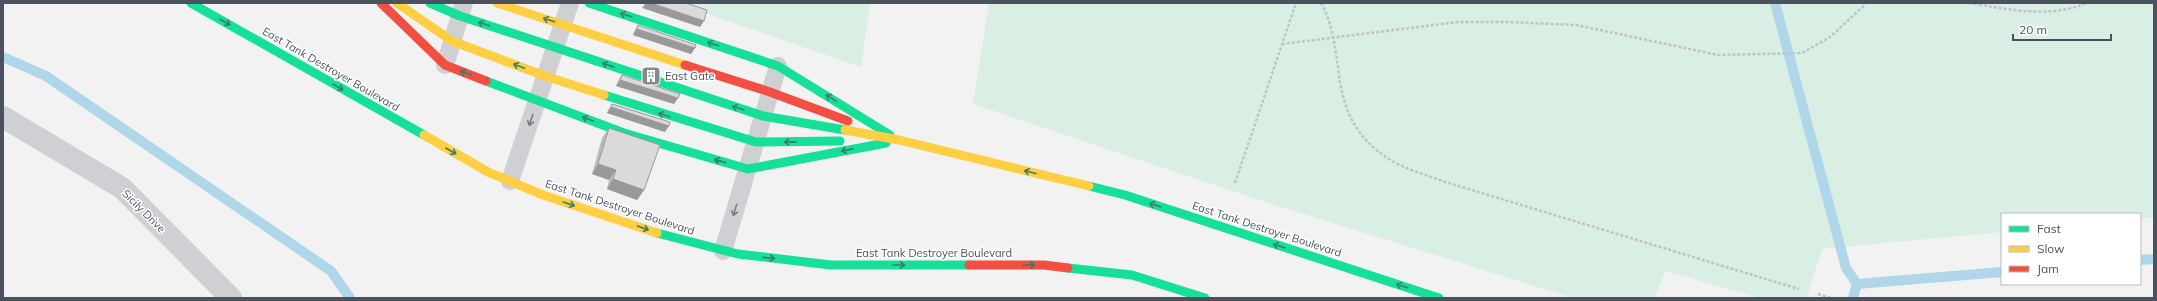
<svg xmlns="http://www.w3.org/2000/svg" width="2157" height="301" font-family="Mulish,sans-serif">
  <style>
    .green { fill: #d9efe4 }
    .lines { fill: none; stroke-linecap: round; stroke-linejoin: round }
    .stream { stroke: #b0d6ea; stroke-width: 10 }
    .path { stroke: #bcc6c4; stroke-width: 2.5; stroke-dasharray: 3 2; stroke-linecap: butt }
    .lane { stroke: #ced0d3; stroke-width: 18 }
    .street { stroke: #ced0d3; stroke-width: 22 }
    .fast { stroke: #16e098; stroke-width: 9 }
    .slow { stroke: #ffcf43; stroke-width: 9 }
    .jam { stroke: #f24e42; stroke-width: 9 }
    .wall { fill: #bbbbbd }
    .shaded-wall { fill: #99999a }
    .building { fill: #dadadc; stroke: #99999a }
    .oneway { stroke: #3a7d6f }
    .oneway2 { stroke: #787e86 }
    .labels { text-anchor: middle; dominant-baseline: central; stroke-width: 3; stroke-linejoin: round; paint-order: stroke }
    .street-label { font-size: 11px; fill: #4a525d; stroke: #fff }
    .poi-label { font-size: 11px; fill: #4a525d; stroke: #fff; text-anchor: start }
  </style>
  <rect width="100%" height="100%" fill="#f2f2f2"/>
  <!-- green -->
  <g class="green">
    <path d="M 675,3 L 870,3 L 861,67 Z"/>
    <path d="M 989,3 L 2154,3 L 2154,217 L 2140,219 L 2140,214 L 2002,214 L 2002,232 L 1822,249 L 1807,298 L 1759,298 L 1665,271 L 1655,298 L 1573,298 L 1259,200 L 973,104 Z"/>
  </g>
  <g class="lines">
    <!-- stream -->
    <g class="stream">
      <path d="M 1775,3 L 1846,268 L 1857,284"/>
      <path d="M 3,57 L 46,76 L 331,271 L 350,298"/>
      <path d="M 2140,260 L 2154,259"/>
      <path d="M 1853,298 L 1857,284 L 2002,272"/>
    </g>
    <!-- path -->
    <g class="path">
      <path d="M 1321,3 C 1332,22 1335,46 1338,67 C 1342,107 1354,137 1389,159 C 1404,169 1425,174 1442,181 L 1799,289"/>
      <path d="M 1969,3 C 2009,9 2048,19 2087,3"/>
      <path d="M 1282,44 L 1457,22 L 1506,22 L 1576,25 L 1718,55 L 1802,53 L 1830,37 L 1867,3"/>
      <path d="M 1235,183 L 1296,3"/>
      <path d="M 1818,294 L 1831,298"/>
    </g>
    <!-- lane -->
    <g class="lane">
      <path d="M 445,65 L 464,3"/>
      <path d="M 510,181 L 570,3"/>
      <path d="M 723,251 L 778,66"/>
    </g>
    <!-- street -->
    <path class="street" d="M 3,117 L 122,188 L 231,298"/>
    <!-- fast -->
    <g class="fast">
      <path d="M 191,3 L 424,135"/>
      <path d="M 430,3 L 460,16 L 763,116 L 845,130"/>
      <path d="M 589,3 L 778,66 L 890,135"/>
      <path d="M 486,81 L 624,133 L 748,169 L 886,143"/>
      <path d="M 604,95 L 756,142 L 840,141"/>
      <path d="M 1089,186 L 1125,195 L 1439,298"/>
      <path d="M 657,233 L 738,254 L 831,265 L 969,265"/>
      <path d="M 1068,268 L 1132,275 L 1205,298"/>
    </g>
    <!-- slow -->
    <g class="slow">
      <path d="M 397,3 L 452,41 L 545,76 L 604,95"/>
      <path d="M 497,3 L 685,65"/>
      <path d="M 845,130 L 899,140 L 1089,186"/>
      <path d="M 424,135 L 488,172 L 543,195 L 657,233"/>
    </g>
    <!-- jam -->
    <g class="jam">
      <path d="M 381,3 L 445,65 L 486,81"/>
      <path d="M 685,65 L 770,92 L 848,121"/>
      <path d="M 969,265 L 1044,265 L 1068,268"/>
    </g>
  </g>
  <!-- wall -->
  <g class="wall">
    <path d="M 638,25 L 695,48 L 691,54 L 633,35 L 634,31 Z"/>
    <path d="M 622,75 L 678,98 L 674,104 L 616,86 L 618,81 Z"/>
    <path d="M 612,104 L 665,132 L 607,113 L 608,110 Z"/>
    <path d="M 609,128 L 644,190 L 637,200 L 607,189 L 609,180 L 592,174 L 602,138 Z"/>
  </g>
  <!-- shaded-wall -->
  <g class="shaded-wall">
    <path d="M 646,3 L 651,3 L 704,21 L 700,27 L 642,8 Z"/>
    <path d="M 637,29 L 695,48 L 691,54 L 633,35 Z"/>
    <path d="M 620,80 L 678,98 L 674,104 L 616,86 Z"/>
    <path d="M 611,107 L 669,126 L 665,132 L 607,113 Z"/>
    <path d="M 598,164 L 616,170 L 609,180 L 592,174 Z"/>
    <path d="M 613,179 L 644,190 L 637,200 L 607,189 Z"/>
  </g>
  <!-- building -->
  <g class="building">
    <path d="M 651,3 L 686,3 L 707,10 L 704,21 Z"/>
    <path d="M 638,25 L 696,45 L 695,48 L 637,29 Z"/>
    <path d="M 622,75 L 680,94 L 678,98 L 620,80 Z"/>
    <path d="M 612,104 L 670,122 L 669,126 L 611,107 Z"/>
    <path d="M 609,128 L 660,145 L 644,190 L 613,179 L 616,170 L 598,164 Z"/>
  </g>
  <!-- one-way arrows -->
  <defs><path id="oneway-shaft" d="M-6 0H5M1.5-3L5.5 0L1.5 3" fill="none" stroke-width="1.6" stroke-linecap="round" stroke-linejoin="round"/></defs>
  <g class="oneway">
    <use href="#oneway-shaft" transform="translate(626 15) rotate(-162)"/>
    <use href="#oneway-shaft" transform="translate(549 20) rotate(-162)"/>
    <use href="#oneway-shaft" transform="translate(225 22) rotate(30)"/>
    <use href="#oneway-shaft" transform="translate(484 24) rotate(-162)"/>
    <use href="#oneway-shaft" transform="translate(713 44) rotate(-162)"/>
    <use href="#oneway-shaft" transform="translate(608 65) rotate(-161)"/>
    <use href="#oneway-shaft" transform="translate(519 66) rotate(-159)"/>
    <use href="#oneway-shaft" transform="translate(466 73) rotate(-160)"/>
    <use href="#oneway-shaft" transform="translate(338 87) rotate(30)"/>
    <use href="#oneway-shaft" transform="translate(831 98) rotate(-148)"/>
    <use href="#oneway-shaft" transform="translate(738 108) rotate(-162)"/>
    <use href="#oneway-shaft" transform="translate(664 115) rotate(-163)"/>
    <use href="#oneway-shaft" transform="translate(588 119) rotate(-159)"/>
    <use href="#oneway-shaft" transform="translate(790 142) rotate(179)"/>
    <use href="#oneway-shaft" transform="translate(847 150) rotate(169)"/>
    <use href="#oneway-shaft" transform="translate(451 151) rotate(30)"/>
    <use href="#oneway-shaft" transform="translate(720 161) rotate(-164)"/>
    <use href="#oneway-shaft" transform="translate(1030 172) rotate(-166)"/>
    <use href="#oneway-shaft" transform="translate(569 204) rotate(19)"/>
    <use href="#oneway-shaft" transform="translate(1155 205) rotate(-162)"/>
    <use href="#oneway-shaft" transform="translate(643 228) rotate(19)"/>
    <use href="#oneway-shaft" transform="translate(1279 246) rotate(-162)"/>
    <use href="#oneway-shaft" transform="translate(769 258) rotate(6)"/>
    <use href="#oneway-shaft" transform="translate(899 265)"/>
    <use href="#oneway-shaft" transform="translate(1029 265)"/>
    <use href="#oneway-shaft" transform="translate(1402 286) rotate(-162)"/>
  </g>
  <g class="oneway2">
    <use href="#oneway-shaft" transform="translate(531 120) rotate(108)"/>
    <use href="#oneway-shaft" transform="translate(735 210) rotate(107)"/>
  </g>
  <!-- icons -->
  <defs>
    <g id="building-square" transform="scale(1)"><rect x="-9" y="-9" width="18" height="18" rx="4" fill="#858a91" stroke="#fff"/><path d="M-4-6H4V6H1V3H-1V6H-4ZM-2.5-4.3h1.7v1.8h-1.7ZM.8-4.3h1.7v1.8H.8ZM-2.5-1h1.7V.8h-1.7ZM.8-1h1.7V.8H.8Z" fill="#fff"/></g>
  </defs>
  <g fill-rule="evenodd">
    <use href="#building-square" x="651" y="76"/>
  </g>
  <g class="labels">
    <!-- street labels -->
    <g class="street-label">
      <text transform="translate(331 69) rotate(30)">East Tank Destroyer Boulevard</text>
      <text transform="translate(620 207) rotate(18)">East Tank Destroyer Boulevard</text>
      <text transform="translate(144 211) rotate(45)">Sicily Drive</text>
      <text transform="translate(1267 229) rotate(18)">East Tank Destroyer Boulevard</text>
      <text x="934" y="253">East Tank Destroyer Boulevard</text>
    </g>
    <!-- poi labels -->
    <g class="poi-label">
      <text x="665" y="76">East Gate</text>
    </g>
  </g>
  <!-- border -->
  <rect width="2157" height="301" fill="none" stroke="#4a525d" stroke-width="8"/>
  <!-- legend -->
  <rect x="2001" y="213" width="140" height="72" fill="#ffffff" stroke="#b7babe"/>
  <rect x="2009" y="226" width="20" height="6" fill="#16e098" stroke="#b7babe"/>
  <text x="2037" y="233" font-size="12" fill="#4a525d">Fast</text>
  <rect x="2009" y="246" width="20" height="6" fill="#ffcf43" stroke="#b7babe"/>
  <text x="2037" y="253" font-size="12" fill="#4a525d">Slow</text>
  <rect x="2009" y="266" width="20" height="6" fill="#f24e42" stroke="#b7babe"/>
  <text x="2037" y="273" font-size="12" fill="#4a525d">Jam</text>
  <!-- scale -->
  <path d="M2013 34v6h98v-6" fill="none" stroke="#4a525d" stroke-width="2"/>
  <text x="2019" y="34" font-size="12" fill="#4a525d" stroke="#ffffff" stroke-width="3" paint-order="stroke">20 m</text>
</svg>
